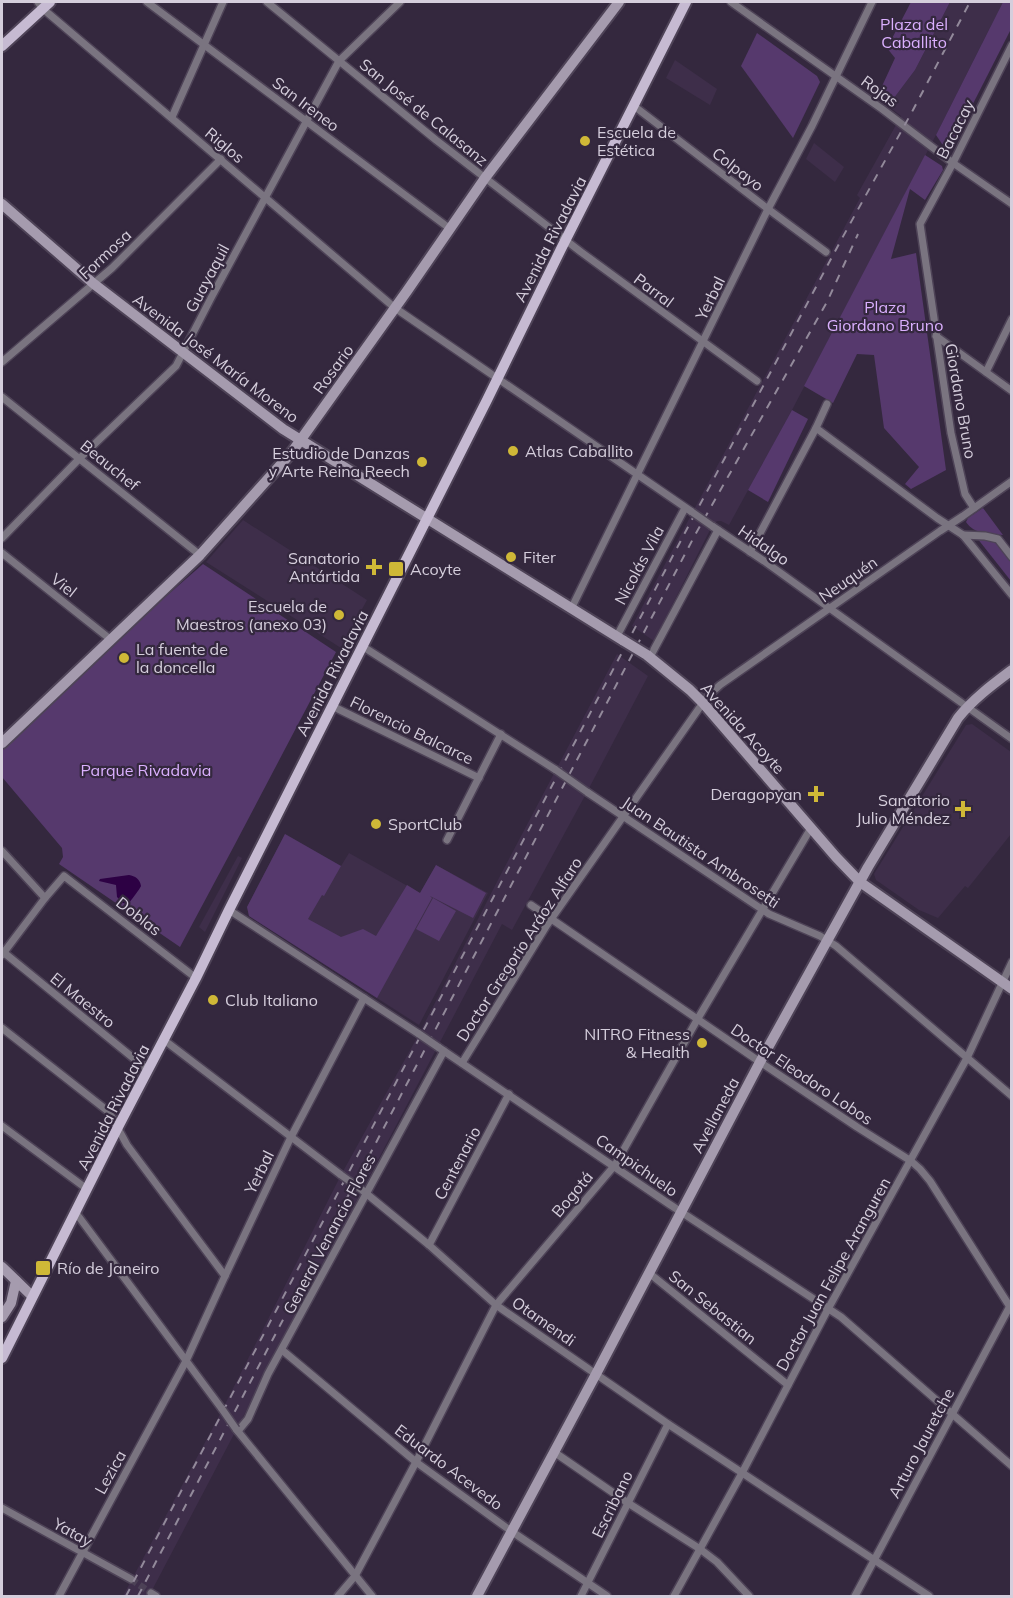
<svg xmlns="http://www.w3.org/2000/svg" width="1013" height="1598" font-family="Mulish,sans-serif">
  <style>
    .built { fill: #3e2e4a }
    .green { fill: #56396d }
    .water { fill: #2d0144 }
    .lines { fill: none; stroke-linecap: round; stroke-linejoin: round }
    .street-tunnel { stroke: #4c4156; stroke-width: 7; stroke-dasharray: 7 3.5; stroke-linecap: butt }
    .street-casing { stroke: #4e4357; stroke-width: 10 }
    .secondary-casing { stroke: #4e4357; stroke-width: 14 }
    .primary-casing { stroke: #4e4357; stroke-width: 14 }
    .street { stroke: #7a7480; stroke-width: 7 }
    .secondary { stroke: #a59bae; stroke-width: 10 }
    .primary { stroke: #c6bad2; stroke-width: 10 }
    .rail { stroke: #938a9b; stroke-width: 2; stroke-dasharray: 8 8; stroke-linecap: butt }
    .street-bridge-casing { stroke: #4e4357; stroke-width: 10; stroke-linecap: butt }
    .secondary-bridge-casing { stroke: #4e4357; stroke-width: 14; stroke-linecap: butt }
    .street-bridge { stroke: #7a7480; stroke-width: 7 }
    .secondary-bridge { stroke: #a59bae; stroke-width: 10 }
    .poi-dot { fill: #cfb837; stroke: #34283e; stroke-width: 2 }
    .labels { text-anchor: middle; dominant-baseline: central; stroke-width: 4.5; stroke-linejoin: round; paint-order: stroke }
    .park-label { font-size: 16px; fill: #dbb0ff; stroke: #34283e }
    .street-label { font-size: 16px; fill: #d5cedc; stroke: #34283e }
    .poi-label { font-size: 16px; fill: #d5cedc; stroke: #34283e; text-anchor: start }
  </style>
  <rect width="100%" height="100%" fill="#34283e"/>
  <!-- built -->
  <g class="built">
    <path d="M 950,2 L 1003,2 L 936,135 L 792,410 L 729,525 L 721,521 L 717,521 L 712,526 L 654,641 L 632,626 L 860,198 L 857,195 L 901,116 L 888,106 L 915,70 Z"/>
    <path d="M 675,60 L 717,89 L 710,105 L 666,78 Z"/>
    <path d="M 814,143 L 844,167 L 835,182 L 806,159 Z"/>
    <path d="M 243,520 L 367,600 L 341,648 L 206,562 Z"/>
    <path d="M 617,654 L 648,676 L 587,792 L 512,930 L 502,924 L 149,1596 L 123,1596 L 218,1418 L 341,1175 L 419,1034 L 500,876 Z"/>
    <path d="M 972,724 L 1011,752 L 1011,834 L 968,888 L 965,886 L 938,918 L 919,910 L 876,880 L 874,874 L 966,725 Z"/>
    <path d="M 285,834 L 341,866 L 349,853 L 420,893 L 436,865 L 488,893 L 419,1025 L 249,916 L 247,907 Z"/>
    <path d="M 238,856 L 242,858 L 205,932 L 199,927 Z"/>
  </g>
  <!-- green -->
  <g class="green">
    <path d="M 911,2 L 950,2 L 915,70 L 888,106 L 877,97 L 895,58 L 887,48 Z"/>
    <path d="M 1003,2 L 1011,2 L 1011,29 L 952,145 L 947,146 L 942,144 L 936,135 Z"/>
    <path d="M 757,33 L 817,76 L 820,82 L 793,138 L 741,66 Z"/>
    <path d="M 925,155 L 942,166 L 943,170 L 925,200 L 910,189 L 891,259 L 916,253 L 946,470 L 911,489 L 905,484 L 919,467 L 884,428 L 874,355 L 857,354 L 833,403 L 804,386 Z"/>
    <path d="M 792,410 L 808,419 L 768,502 L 748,490 Z"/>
    <path d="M 983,508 L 1003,535 C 988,533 975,535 966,522 L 968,518 Z"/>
    <path d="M 977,538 L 996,542 L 1011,562 L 1011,581 Z"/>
    <path d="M 203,564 L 336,652 L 234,846 L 180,947 L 59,864 L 63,857 L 62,848 L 2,777 L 2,748 L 163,599 Z"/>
    <path d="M 285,834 L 341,866 L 324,896 L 322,895 L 308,919 L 341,937 L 363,929 L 376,936 L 407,885 L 420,893 L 436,865 L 486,893 L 473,918 L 430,896 L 432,898 L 377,998 L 249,916 L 247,907 Z"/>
    <path d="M 433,898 L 456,911 L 439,941 L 416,929 Z"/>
  </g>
  <!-- water -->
  <path class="water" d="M 129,875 C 135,876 140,879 141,886 C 140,889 129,903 128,904 L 123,903 L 117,897 L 116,885 L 99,881 L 100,879 Z"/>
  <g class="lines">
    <!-- street-tunnel -->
    <path class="street-tunnel" d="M 131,1579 L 151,1593"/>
    <!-- street casing -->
    <g class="street-casing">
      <g id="street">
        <path d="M 38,2 L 42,8 L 395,308 L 692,512"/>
        <path d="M 147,2 L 449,228"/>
        <path d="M 267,2 L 436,140 L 581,252 L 757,381"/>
        <path d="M 731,2 L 882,109 L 953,163 L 1012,204"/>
        <path d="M 634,106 L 768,209 L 826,252"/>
        <path d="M 172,117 L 223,2"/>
        <path d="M 936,336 L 1012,391"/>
        <path d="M 2,362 L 112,268 L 221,159"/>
        <path d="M 986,372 L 1012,319"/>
        <path d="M 2,397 L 200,555"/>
        <path d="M 816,428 L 937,518 L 963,535 L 1012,595"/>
        <path d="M 974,508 L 965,494 L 951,433 L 920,224 L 953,163 L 1012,45"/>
        <path d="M 712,526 L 764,561 L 839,615 L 1012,739"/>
        <path d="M 963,535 L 985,536 L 998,539 L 1012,557"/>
        <path d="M 2,538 L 80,458 L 176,366 L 211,298 L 339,61 L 400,2"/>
        <path d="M 750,552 L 816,428 L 827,404"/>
        <path d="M 2,553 L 110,639"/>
        <path d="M 572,607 L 768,209 L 812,126 L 872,2"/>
        <path d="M 617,636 L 685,508"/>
        <path d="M 362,646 L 556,770"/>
        <path d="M 650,657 L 718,530"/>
        <path d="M 332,706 L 479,778"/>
        <path d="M 587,792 L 769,914 L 820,936 L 836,946 L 1012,1096"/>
        <path d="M 447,840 L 501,734"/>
        <path d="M 2,851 L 45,898"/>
        <path d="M 531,905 L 760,1062 L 857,1127 L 911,1161 L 920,1169 L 930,1181 L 1012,1310"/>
        <path d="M 229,910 L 419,1034"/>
        <path d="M 2,951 L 148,1070"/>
        <path d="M 2,955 L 45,898 L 64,876 L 196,978"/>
        <path d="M 2,1028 L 109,1112 L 127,1145 L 225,1276"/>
        <path d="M 164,1040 L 341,1175"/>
        <path d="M 438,1047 L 669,1204 L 841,1317 L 1012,1466"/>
        <path d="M 462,1063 L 547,925 L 707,697 L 720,685 L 940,531 L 963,516 L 1012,481"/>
        <path d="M 2,1126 L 87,1189"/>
        <path d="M 362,1190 L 429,1245 L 496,1305 L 668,1424 L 929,1596"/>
        <path d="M 76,1213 L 222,1409"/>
        <path d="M 429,1245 L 509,1094"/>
        <path d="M 649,1273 L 788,1385"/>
        <path d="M 282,1350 L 416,1462 L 511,1531 L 607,1596"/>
        <path d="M 236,1429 L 372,1596"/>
        <path d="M 238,1431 L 248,1419 L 268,1374 L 444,1051"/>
        <path d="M 554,1452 L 628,1503 L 700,1549 L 717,1562 L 749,1596"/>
        <path d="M 2,1508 L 131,1579"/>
        <path d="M 151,1593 L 156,1596"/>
        <path d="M 59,1596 L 186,1361 L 225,1276 L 291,1137 L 364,998"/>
        <path d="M 338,1596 L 355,1576 L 416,1462 L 496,1305 L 615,1165 L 697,1020 L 811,828"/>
        <path d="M 581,1596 L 668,1424"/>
        <path d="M 674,1596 L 742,1473 L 828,1309 L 967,1058 L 1012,962"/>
        <path d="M 855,1596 L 1010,1306"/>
      </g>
    </g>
    <!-- secondary casing -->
    <g class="secondary-casing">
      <g id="secondary">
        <path d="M 2,204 L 94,284 L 283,429 L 624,641"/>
        <path d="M 647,655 L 690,690 L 703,703 L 836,857 L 860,882 L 1012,989"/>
        <path d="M 2,743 L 200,555 L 292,452 L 407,291 L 485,178 L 619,2"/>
        <path d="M 2,1267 L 32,1296"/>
        <path d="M 2,1317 L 11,1303 L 16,1281"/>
        <path d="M 477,1596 L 596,1374 L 760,1062 L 868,867 L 958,718 C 973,699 992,685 1012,670"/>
      </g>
    </g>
    <!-- primary casing -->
    <g class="primary-casing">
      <g id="primary">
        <path d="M 2,46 L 50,2"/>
        <path d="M 2,1358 L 118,1127 L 196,978 L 229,910 L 487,400 L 561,249 L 686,2"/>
      </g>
    </g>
    <!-- street -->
    <use href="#street" class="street"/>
    <!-- secondary -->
    <use href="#secondary" class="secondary"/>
    <!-- primary -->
    <use href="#primary" class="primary"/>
    <!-- rail -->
    <g class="rail">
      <path d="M 126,1596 L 688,527 L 840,242 L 913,110 L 970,2"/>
      <path d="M 138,1596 L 695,535 L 827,302 L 858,234"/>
    </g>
    <!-- street-bridge casing -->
    <g class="street-bridge-casing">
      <g id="street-bridge">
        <path d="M 692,512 L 712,526"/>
        <path d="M 556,770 L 587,792"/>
        <path d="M 419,1034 L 438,1047"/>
        <path d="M 341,1175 L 362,1190"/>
        <path d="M 222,1409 L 236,1429"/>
      </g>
    </g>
    <!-- secondary-bridge casing -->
    <g class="secondary-bridge-casing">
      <path id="secondary-bridge" d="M 624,641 L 647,655"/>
    </g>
    <!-- street-bridge -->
    <use href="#street-bridge" class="street-bridge"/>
    <!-- secondary-bridge -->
    <use href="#secondary-bridge" class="secondary-bridge"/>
  </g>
  <!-- markers -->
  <g class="poi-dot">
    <circle cx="585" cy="141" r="6"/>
    <circle cx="513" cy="451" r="6"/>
    <circle cx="422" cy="462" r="6"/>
    <circle cx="511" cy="557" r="6"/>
    <path d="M371 558h6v6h6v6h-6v6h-6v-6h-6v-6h6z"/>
    <rect x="388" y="561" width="16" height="16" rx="3"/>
    <circle cx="339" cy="615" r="6"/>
    <circle cx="124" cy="658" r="6"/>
    <path d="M813 785h6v6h6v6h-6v6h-6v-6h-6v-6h6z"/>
    <path d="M960 800h6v6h6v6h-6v6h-6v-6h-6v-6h6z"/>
    <circle cx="376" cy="824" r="6"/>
    <circle cx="213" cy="1000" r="6"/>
    <circle cx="702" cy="1043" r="6"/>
    <rect x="35" y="1260" width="16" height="16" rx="3"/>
  </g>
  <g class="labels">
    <!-- park labels -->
    <g class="park-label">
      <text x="914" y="24">Plaza del<tspan x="914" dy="18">Caballito</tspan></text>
      <text x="885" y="307">Plaza<tspan x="885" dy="18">Giordano Bruno</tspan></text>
      <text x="146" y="770">Parque Rivadavia</text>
    </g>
    <!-- street labels -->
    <g class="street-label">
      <text transform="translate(880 91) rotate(36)">Rojas</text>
      <text transform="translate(306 104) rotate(37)">San Ireneo</text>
      <text transform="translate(424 112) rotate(39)">San José de Calasanz</text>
      <text transform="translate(955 129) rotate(-63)">Bacacay</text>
      <text transform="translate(225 145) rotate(40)">Riglos</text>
      <text transform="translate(738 169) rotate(38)">Colpayo</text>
      <text transform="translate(550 239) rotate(-63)">Avenida Rivadavia</text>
      <text transform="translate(105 254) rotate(-43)">Formosa</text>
      <text transform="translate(207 278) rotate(-62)">Guayaquil</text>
      <text transform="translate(654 290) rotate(37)">Parral</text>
      <text transform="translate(710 298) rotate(-64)">Yerbal</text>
      <text transform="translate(216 358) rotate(37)">Avenida José María Moreno</text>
      <text transform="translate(333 369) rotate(-54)">Rosario</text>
      <text transform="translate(961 401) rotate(80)">Giordano Bruno</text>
      <text transform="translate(110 465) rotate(39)">Beauchef</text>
      <text transform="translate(764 545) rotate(34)">Hidalgo</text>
      <text transform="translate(639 565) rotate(-62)">Nicolás Vila</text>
      <text transform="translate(848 579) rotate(-35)">Neuquén</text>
      <text transform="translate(64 585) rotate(38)">Viel</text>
      <text transform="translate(332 673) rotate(-63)">Avenida Rivadavia</text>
      <text transform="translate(743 728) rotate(48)">Avenida Acoyte</text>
      <text transform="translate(412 730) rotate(26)">Florencio Balcarce</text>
      <text transform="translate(701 852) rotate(34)">Juan Bautista Ambrosetti</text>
      <text transform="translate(139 916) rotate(38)">Doblas</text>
      <text transform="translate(519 949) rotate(-57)">Doctor Gregorio Aráoz Alfaro</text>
      <text transform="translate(83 1000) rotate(39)">El Maestro</text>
      <text transform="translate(802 1074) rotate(34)">Doctor Eleodoro Lobos</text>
      <text transform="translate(113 1107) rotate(-63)">Avenida Rivadavia</text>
      <text transform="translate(715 1115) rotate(-62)">Avellaneda</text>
      <text transform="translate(457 1163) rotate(-62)">Centenario</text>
      <text transform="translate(637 1165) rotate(35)">Campichuelo</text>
      <text transform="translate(259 1172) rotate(-64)">Yerbal</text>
      <text transform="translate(572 1194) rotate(-50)">Bogotá</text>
      <text transform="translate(329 1234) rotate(-62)">General Venancio Flores</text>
      <text transform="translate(833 1274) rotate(-61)">Doctor Juan Felipe Aranguren</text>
      <text transform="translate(713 1307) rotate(39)">San Sebastian</text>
      <text transform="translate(544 1321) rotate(35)">Otamendi</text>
      <text transform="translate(921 1443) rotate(-62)">Arturo Jauretche</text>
      <text transform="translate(449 1467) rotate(37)">Eduardo Acevedo</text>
      <text transform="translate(110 1472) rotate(-61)">Lezica</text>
      <text transform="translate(612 1504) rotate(-64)">Escribano</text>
      <text transform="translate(73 1532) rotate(29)">Yatay</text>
    </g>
    <!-- poi labels -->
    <g class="poi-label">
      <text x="597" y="132">Escuela de<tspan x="597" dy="18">Estética</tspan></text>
      <text x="525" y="451">Atlas Caballito</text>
      <text x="410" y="453" text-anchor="end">Estudio de Danzas<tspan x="410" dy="18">y Arte Reina Reech</tspan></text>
      <text x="523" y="557">Fiter</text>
      <text x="360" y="558" text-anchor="end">Sanatorio<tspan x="360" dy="18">Antártida</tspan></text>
      <text x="410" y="569">Acoyte</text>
      <text x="327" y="606" text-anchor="end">Escuela de<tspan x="327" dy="18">Maestros (anexo 03)</tspan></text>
      <text x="136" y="649">La fuente de<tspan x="136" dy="18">la doncella</tspan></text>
      <text x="802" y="794" text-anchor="end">Deragopyan</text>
      <text x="950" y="800" text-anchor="end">Sanatorio<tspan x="950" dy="18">Julio Méndez</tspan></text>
      <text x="388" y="824">SportClub</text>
      <text x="225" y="1000">Club Italiano</text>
      <text x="690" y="1034" text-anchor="end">NITRO Fitness<tspan x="690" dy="18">&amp; Health</tspan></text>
      <text x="57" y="1268">Río de Janeiro</text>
    </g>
  </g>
  <!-- border -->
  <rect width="1013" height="1598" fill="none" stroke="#d5cedc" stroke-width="6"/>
</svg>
